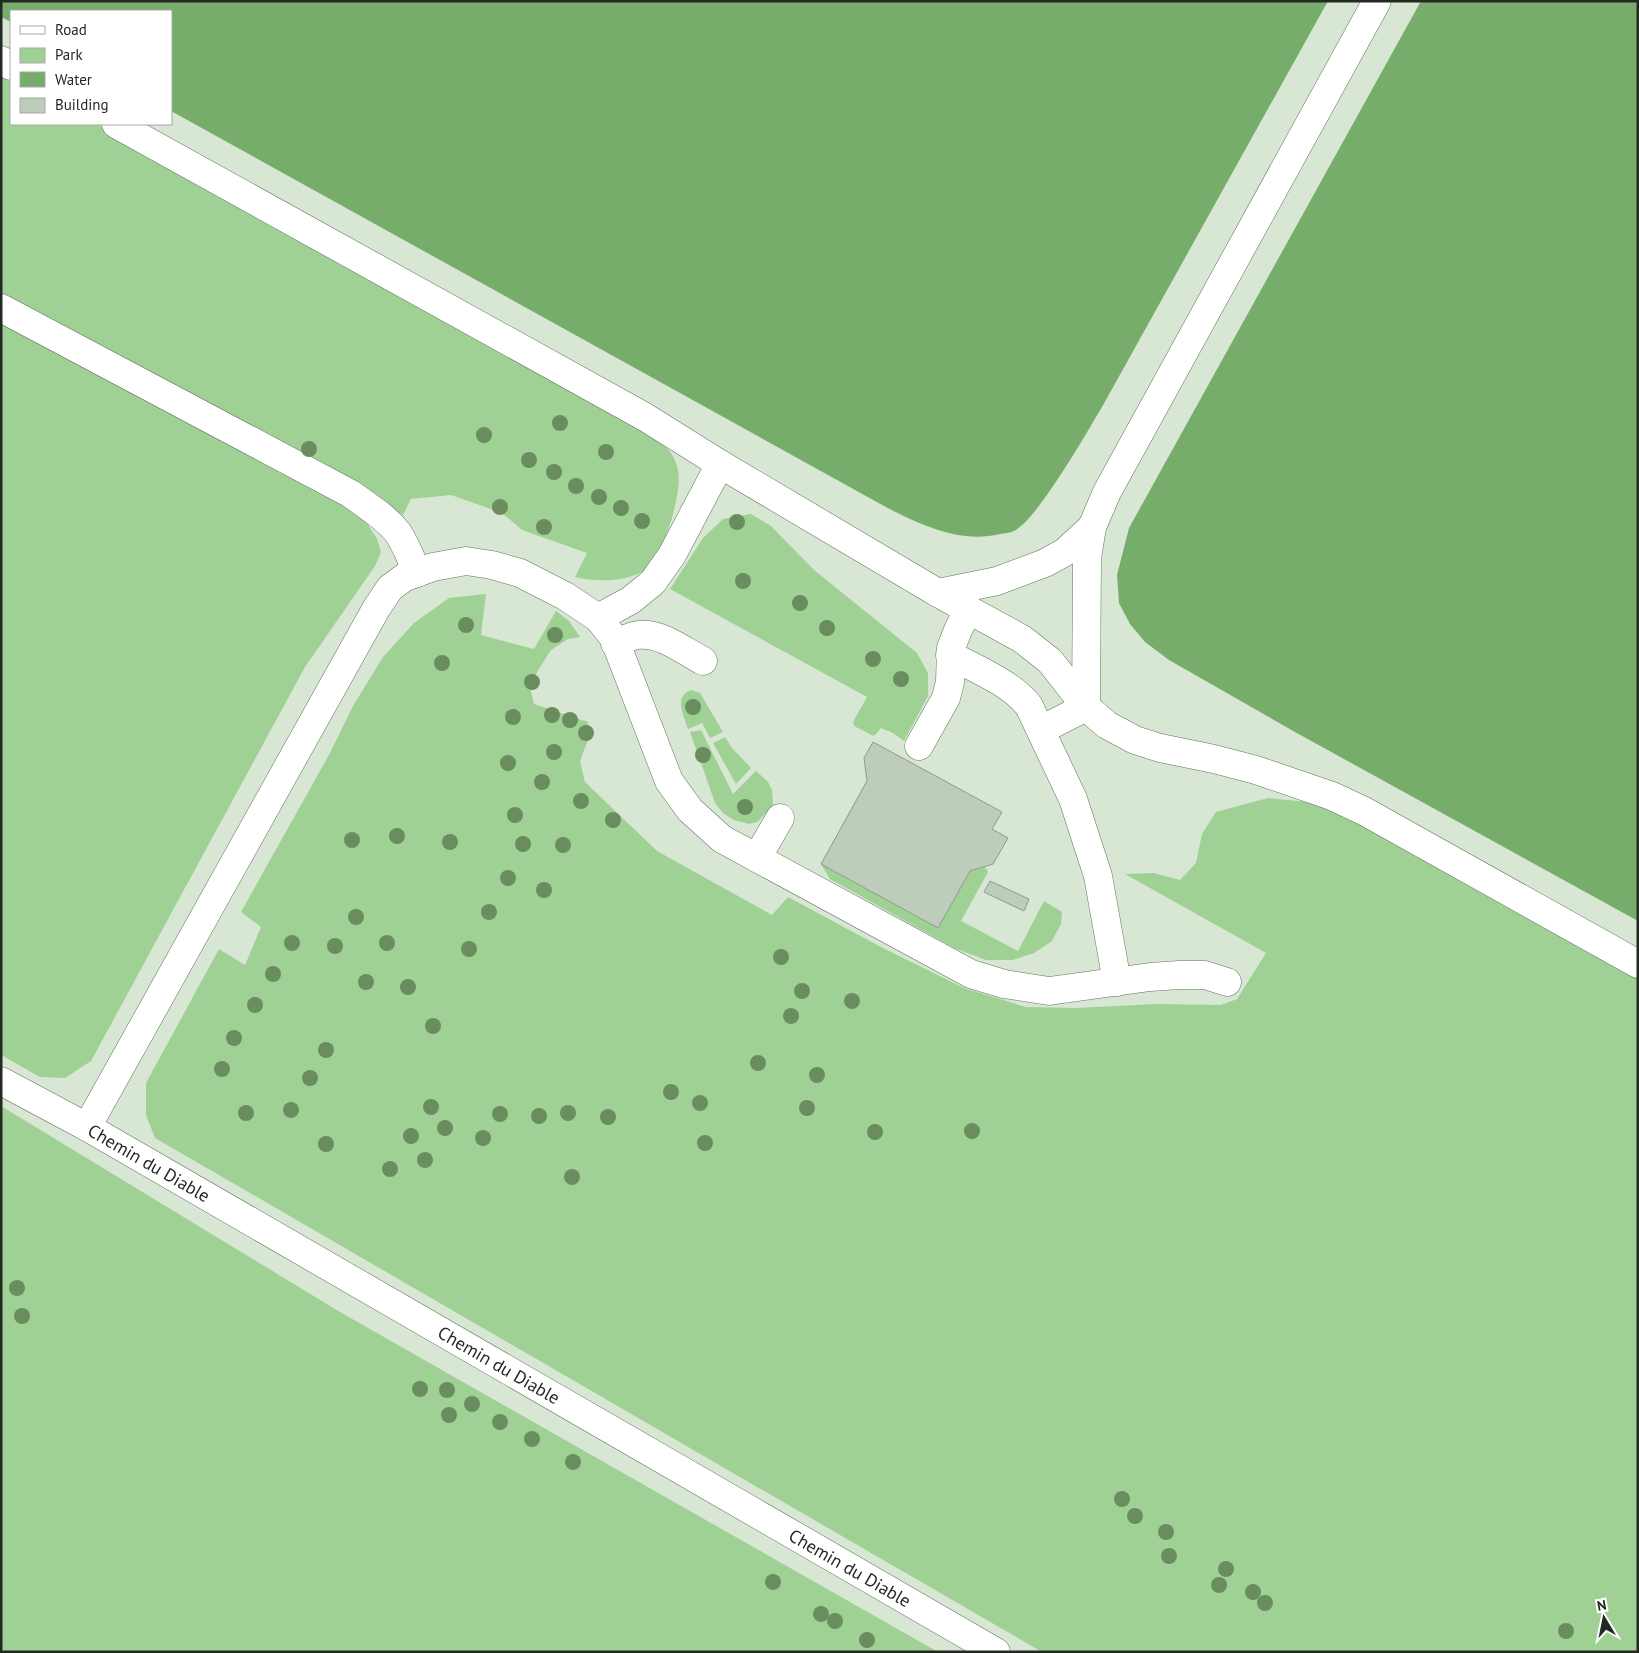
<svg xmlns="http://www.w3.org/2000/svg" width="1639" height="1653" font-family="'PT Sans',sans-serif">
  <style>
    .green { fill: #a0d194 }
    .water { fill: #77ad6a }
    .building { fill: #beccbb; stroke: #8d9b8a }
    .lines { fill: none; stroke-linecap: round; stroke-linejoin: round }
    .minor-casing { stroke: #657262; stroke-width: 29 }
    .minor { stroke: #fff; stroke-width: 28 }
    .tree { fill: #698d5f }
    .labels { text-anchor: middle; dominant-baseline: central; stroke-width: 5; stroke-linejoin: round; paint-order: stroke }
    .street-label { font-size: 18px; fill: #232922; stroke: #fff }
  </style>
  <rect width="100%" height="100%" fill="#d8e6d4"/>
  <!-- green -->
  <g class="green">
    <path d="M 1,71 L 11,76 L 11,124 L 97,124 L 628,420 C 637,427 667,446 671,453 C 674,457 677,465 678,470 C 683,492 663,561 642,572 C 622,582 596,582 575,577 L 587,553 L 522,530 L 502,513 L 451,495 L 411,499 L 403,515 L 355,486 L 1,298 Z"/>
    <path d="M 1,319 L 346,504 L 365,520 L 377,539 L 381,552 L 375,566 L 305,667 L 91,1061 L 65,1078 L 40,1077 L 1,1055 Z"/>
    <path d="M 751,514 L 771,526 L 814,570 L 917,653 L 928,673 L 928,696 L 904,741 L 893,733 L 881,728 L 874,736 L 854,726 L 853,722 L 867,697 L 670,589 L 703,538 L 723,519 Z"/>
    <path d="M 486,594 L 481,635 L 534,649 L 556,611 L 569,621 L 580,637 L 568,639 L 551,650 L 537,672 L 531,691 L 534,704 L 588,722 L 588,740 L 580,761 L 585,782 L 657,851 L 772,915 L 788,897 L 881,947 L 964,988 L 1026,1007 L 1076,1008 L 1156,1004 L 1221,1005 L 1237,999 L 1266,953 L 1125,874 L 1154,873 L 1180,880 L 1196,863 L 1202,834 L 1216,812 L 1268,798 L 1319,803 L 1352,816 L 1638,977 L 1638,1652 L 1042,1652 L 155,1138 L 146,1115 L 146,1083 L 219,949 L 245,965 L 261,927 L 241,912 L 330,753 L 353,706 L 383,657 L 414,623 L 449,598 Z"/>
    <path d="M 691,690 L 700,693 L 723,732 L 710,738 L 702,723 L 688,729 C 684,715 673,697 691,690 Z"/>
    <path d="M 701,730 L 733,794 L 756,771 L 768,782 L 772,790 L 773,804 L 771,808 L 757,822 L 749,824 L 734,820 L 723,813 L 715,803 L 690,732 Z"/>
    <path d="M 725,737 L 732,748 L 751,768 L 736,784 L 713,743 Z"/>
    <path d="M 821,864 L 938,928 L 970,871 L 985,867 L 988,872 L 961,921 L 1018,951 L 1044,901 L 1062,912 L 1061,924 L 1052,941 L 1034,953 L 1013,960 L 986,960 L 954,948 L 830,879 Z"/>
    <path d="M 1,1106 L 340,1312 L 938,1652 L 1,1652 Z"/>
  </g>
  <!-- water -->
  <g class="water">
    <path d="M 1,1 L 1328,1 L 1102,407 C 1087,432 1037,520 1014,531 C 1010,533 1004,533 1000,534 C 959,544 919,524 884,506 L 171,111 L 171,11 L 11,11 L 11,22 L 1,17 Z"/>
    <path d="M 1421,1 L 1638,1 L 1638,921 L 1295,732 L 1169,660 L 1145,642 L 1130,624 L 1119,603 L 1117,575 L 1129,528 Z"/>
  </g>
  <!-- building -->
  <g class="building">
    <path d="M 873,742 L 1002,812 L 992,829 L 1008,838 L 993,864 L 970,871 L 938,928 L 821,864 L 867,781 L 864,758 Z"/>
    <path d="M 990,881 L 1029,899 L 1024,911 L 984,892 Z"/>
  </g>
  <g class="lines">
    <!-- minor casing -->
    <g class="minor-casing">
      <g id="minor">
        <path d="M 1,60 L 11,66"/>
        <path d="M 116,124 L 645,417 L 720,464 L 938,593 L 1022,639 L 1050,661 L 1086,707 L 1107,725 L 1135,740 L 1160,748 L 1214,759 L 1256,770 L 1332,796 L 1364,811 L 1638,964"/>
        <path d="M 1,308 L 351,494 C 367,506 386,517 398,533 C 406,545 412,560 417,573"/>
        <path d="M 938,593 L 997,581 L 1045,563 L 1065,552 L 1092,527"/>
        <path d="M 598,618 L 631,600 L 653,582 L 672,555 L 720,464"/>
        <path d="M 615,643 C 623,640 631,636 638,635 C 661,632 684,651 703,661"/>
        <path d="M 950,655 C 976,669 1011,683 1029,706 L 1073,799 L 1098,876 L 1117,982"/>
        <path d="M 1041,730 L 1086,707 L 1087,558 L 1092,527 L 1107,492 L 1377,1"/>
        <path d="M 919,746 L 946,698 L 950,682 L 951,648 L 958,630 L 968,610"/>
        <path d="M 757,858 L 780,818"/>
        <path d="M 1,1081 L 87,1127 L 996,1652"/>
        <path d="M 87,1127 L 376,609 L 390,588 L 405,577 L 433,567 L 466,561 L 492,565 L 520,573 L 565,596 L 598,618 L 614,638 L 669,781 L 690,810 L 722,839 L 971,974 L 1004,984 L 1049,991 L 1150,977 L 1179,975 L 1205,975 L 1227,982"/>
      </g>
    </g>
    <!-- minor -->
    <use href="#minor" class="minor"/>
  </g>
  <!-- trees -->
  <g class="tree">
    <circle cx="560" cy="423" r="8"/>
    <circle cx="484" cy="435" r="8"/>
    <circle cx="309" cy="449" r="8"/>
    <circle cx="606" cy="452" r="8"/>
    <circle cx="529" cy="460" r="8"/>
    <circle cx="554" cy="472" r="8"/>
    <circle cx="576" cy="486" r="8"/>
    <circle cx="599" cy="497" r="8"/>
    <circle cx="500" cy="507" r="8"/>
    <circle cx="621" cy="508" r="8"/>
    <circle cx="642" cy="521" r="8"/>
    <circle cx="737" cy="522" r="8"/>
    <circle cx="544" cy="527" r="8"/>
    <circle cx="743" cy="581" r="8"/>
    <circle cx="800" cy="603" r="8"/>
    <circle cx="466" cy="625" r="8"/>
    <circle cx="827" cy="628" r="8"/>
    <circle cx="555" cy="635" r="8"/>
    <circle cx="873" cy="659" r="8"/>
    <circle cx="442" cy="663" r="8"/>
    <circle cx="901" cy="679" r="8"/>
    <circle cx="532" cy="682" r="8"/>
    <circle cx="693" cy="707" r="8"/>
    <circle cx="552" cy="715" r="8"/>
    <circle cx="513" cy="717" r="8"/>
    <circle cx="570" cy="720" r="8"/>
    <circle cx="586" cy="733" r="8"/>
    <circle cx="554" cy="752" r="8"/>
    <circle cx="703" cy="755" r="8"/>
    <circle cx="508" cy="763" r="8"/>
    <circle cx="542" cy="782" r="8"/>
    <circle cx="581" cy="801" r="8"/>
    <circle cx="745" cy="807" r="8"/>
    <circle cx="515" cy="815" r="8"/>
    <circle cx="613" cy="820" r="8"/>
    <circle cx="397" cy="836" r="8"/>
    <circle cx="352" cy="840" r="8"/>
    <circle cx="450" cy="842" r="8"/>
    <circle cx="523" cy="844" r="8"/>
    <circle cx="563" cy="845" r="8"/>
    <circle cx="508" cy="878" r="8"/>
    <circle cx="544" cy="890" r="8"/>
    <circle cx="489" cy="912" r="8"/>
    <circle cx="356" cy="917" r="8"/>
    <circle cx="292" cy="943" r="8"/>
    <circle cx="387" cy="943" r="8"/>
    <circle cx="335" cy="946" r="8"/>
    <circle cx="469" cy="949" r="8"/>
    <circle cx="781" cy="957" r="8"/>
    <circle cx="273" cy="974" r="8"/>
    <circle cx="366" cy="982" r="8"/>
    <circle cx="408" cy="987" r="8"/>
    <circle cx="802" cy="991" r="8"/>
    <circle cx="852" cy="1001" r="8"/>
    <circle cx="255" cy="1005" r="8"/>
    <circle cx="791" cy="1016" r="8"/>
    <circle cx="433" cy="1026" r="8"/>
    <circle cx="234" cy="1038" r="8"/>
    <circle cx="326" cy="1050" r="8"/>
    <circle cx="758" cy="1063" r="8"/>
    <circle cx="222" cy="1069" r="8"/>
    <circle cx="817" cy="1075" r="8"/>
    <circle cx="310" cy="1078" r="8"/>
    <circle cx="671" cy="1092" r="8"/>
    <circle cx="700" cy="1103" r="8"/>
    <circle cx="431" cy="1107" r="8"/>
    <circle cx="807" cy="1108" r="8"/>
    <circle cx="291" cy="1110" r="8"/>
    <circle cx="246" cy="1113" r="8"/>
    <circle cx="568" cy="1113" r="8"/>
    <circle cx="500" cy="1114" r="8"/>
    <circle cx="539" cy="1116" r="8"/>
    <circle cx="608" cy="1117" r="8"/>
    <circle cx="445" cy="1128" r="8"/>
    <circle cx="972" cy="1131" r="8"/>
    <circle cx="875" cy="1132" r="8"/>
    <circle cx="411" cy="1136" r="8"/>
    <circle cx="483" cy="1138" r="8"/>
    <circle cx="705" cy="1143" r="8"/>
    <circle cx="326" cy="1144" r="8"/>
    <circle cx="425" cy="1160" r="8"/>
    <circle cx="390" cy="1169" r="8"/>
    <circle cx="572" cy="1177" r="8"/>
    <circle cx="17" cy="1288" r="8"/>
    <circle cx="22" cy="1316" r="8"/>
    <circle cx="420" cy="1389" r="8"/>
    <circle cx="447" cy="1390" r="8"/>
    <circle cx="472" cy="1404" r="8"/>
    <circle cx="449" cy="1415" r="8"/>
    <circle cx="500" cy="1422" r="8"/>
    <circle cx="532" cy="1439" r="8"/>
    <circle cx="573" cy="1462" r="8"/>
    <circle cx="1122" cy="1499" r="8"/>
    <circle cx="1135" cy="1516" r="8"/>
    <circle cx="1166" cy="1532" r="8"/>
    <circle cx="1169" cy="1556" r="8"/>
    <circle cx="1226" cy="1569" r="8"/>
    <circle cx="773" cy="1582" r="8"/>
    <circle cx="1219" cy="1585" r="8"/>
    <circle cx="1253" cy="1592" r="8"/>
    <circle cx="1265" cy="1603" r="8"/>
    <circle cx="821" cy="1614" r="8"/>
    <circle cx="835" cy="1621" r="8"/>
    <circle cx="1566" cy="1631" r="8"/>
    <circle cx="867" cy="1640" r="8"/>
  </g>
  <g class="labels">
    <!-- street labels -->
    <g class="street-label">
      <text transform="translate(149 1163) rotate(30)">Chemin du Diable</text>
      <text transform="translate(499 1365) rotate(30)">Chemin du Diable</text>
      <text transform="translate(850 1568) rotate(30)">Chemin du Diable</text>
    </g>
  </g>
  <!-- border -->
  <rect width="1639" height="1653" fill="none" stroke="#232922" stroke-width="5"/>
  <!-- legend -->
  <rect x="10" y="10" width="162" height="115" fill="#ffffff" stroke="#a7a9a7"/>
  <rect x="20" y="26" width="25" height="8" fill="#ffffff" stroke="#a7a9a7"/>
  <text x="55" y="35" font-size="15" fill="#232922">Road</text>
  <rect x="20" y="48" width="25" height="15" fill="#a0d194" stroke="#a7a9a7"/>
  <text x="55" y="60" font-size="15" fill="#232922">Park</text>
  <rect x="20" y="72" width="25" height="15" fill="#77ad6a" stroke="#a7a9a7"/>
  <text x="55" y="85" font-size="15" fill="#232922">Water</text>
  <rect x="20" y="98" width="25" height="15" fill="#beccbb" stroke="#a7a9a7"/>
  <text x="55" y="110" font-size="15" fill="#232922">Building</text>
  <!-- north arrow -->
  <g transform="translate(1604 1618) rotate(350)" stroke="#ffffff" stroke-width="4" paint-order="stroke">
  <path d="M0-4L9 19L0 12L-9 19Z" fill="#232922"/>
  <text y="-8" font-size="14" font-weight="bold" text-anchor="middle" fill="#232922">N</text>
  </g>
</svg>
